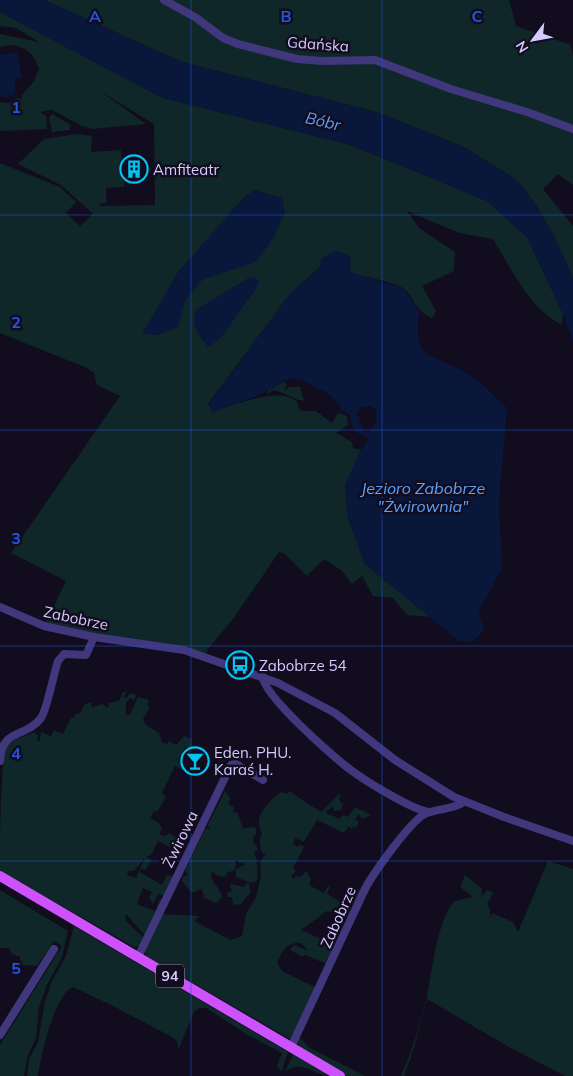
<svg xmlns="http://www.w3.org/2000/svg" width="573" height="1076" font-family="Mulish,sans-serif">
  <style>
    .green { fill: #0f2728; fill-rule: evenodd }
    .water { fill: #09173a; fill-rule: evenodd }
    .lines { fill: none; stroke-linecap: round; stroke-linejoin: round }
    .minor { stroke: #40377d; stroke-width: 8 }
    .major { stroke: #cd52fd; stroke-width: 10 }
    .grid { fill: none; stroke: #2654da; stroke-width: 1; stroke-opacity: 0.55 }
    .labels { text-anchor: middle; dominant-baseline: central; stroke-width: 5; stroke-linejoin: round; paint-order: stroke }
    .shield { fill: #110c1e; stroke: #9a91bb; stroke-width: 1 }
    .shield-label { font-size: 14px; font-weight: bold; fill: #d5cafe }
    .street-label { font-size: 15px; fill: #d5cafe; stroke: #110c1e }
    .poi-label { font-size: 15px; fill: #d5cafe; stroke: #110c1e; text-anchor: start }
    .water-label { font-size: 16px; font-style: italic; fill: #59a2fd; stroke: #110c1e }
    .grid-label { font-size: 16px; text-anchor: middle; font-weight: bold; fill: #2654da; stroke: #110c1e; stroke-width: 5; stroke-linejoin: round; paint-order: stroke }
  </style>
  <rect width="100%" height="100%" fill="#110c1e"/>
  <!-- green -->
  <g class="green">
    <path d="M 44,0 L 509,0 L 516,26 L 571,45 L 573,56 L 573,185 L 558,174 L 543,189 L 573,226 L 573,278 L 555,238 L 536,205 L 517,180 L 464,147 L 376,112 L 182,62 Z"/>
    <path d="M 0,12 L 163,98 L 351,145 L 487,201 L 527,237 L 563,314 L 562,325 C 529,308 512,270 493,239 L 459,233 L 407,211 L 419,228 L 455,252 L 454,271 L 422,286 L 436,311 L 432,318 C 411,308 416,298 403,288 C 396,282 333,269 320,267 L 290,294 L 208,404 L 213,412 C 229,406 282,386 296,401 C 298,403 299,408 301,411 L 316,411 L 332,423 L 338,413 L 347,416 L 348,425 L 336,433 L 352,442 L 353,448 L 361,450 L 345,485 L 348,518 L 365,564 L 430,617 L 407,615 L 393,598 L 373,596 L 362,576 L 352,584 L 342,571 L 324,559 L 307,576 L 285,554 L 279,552 L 233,619 L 208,649 L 205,657 L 44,626 L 66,581 L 11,553 L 120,396 L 97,385 L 94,373 L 87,368 L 0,333 L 0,163 L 60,187 L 76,202 L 66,213 L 80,226 L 93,214 L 61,185 L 18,164 L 44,139 L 77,134 L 92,136 L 91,152 L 121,150 L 124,187 L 106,188 L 106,203 L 100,204 L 99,206 L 155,205 L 154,124 L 100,91 L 146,124 L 93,129 L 82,126 L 52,110 L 40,112 L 46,116 L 47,129 L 0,131 L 0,102 L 9,103 L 17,98 L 22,99 L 22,95 L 34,81 L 39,69 C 33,49 19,42 0,47 L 0,34 L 39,42 L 16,28 L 0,26 Z"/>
    <path d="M 52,114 L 71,125 L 69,130 L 52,132 L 49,118 Z"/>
    <path d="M 284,382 L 287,385 L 284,390 L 289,387 L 300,387 L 304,401 C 294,400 286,392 272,390 L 268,394 L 267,391 Z"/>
    <path d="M 123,692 L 126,692 L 124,697 L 126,698 L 131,693 L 137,695 L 134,700 L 130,698 L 126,703 L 126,715 L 130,715 L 138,697 L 149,700 L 147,705 L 150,707 L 143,719 L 146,725 L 159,733 L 162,742 L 167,744 L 169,741 L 176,745 L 184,736 L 192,739 L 191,745 L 194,747 L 192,750 L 185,747 L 178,761 L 188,768 L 183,770 L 175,766 L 162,793 L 166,797 L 157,812 L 154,811 L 150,818 L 159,823 L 162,829 L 159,834 L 165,836 L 169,833 L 179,839 L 170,847 L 158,841 L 151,855 L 146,857 L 152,860 L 145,870 L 141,869 L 140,872 L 162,885 L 167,875 L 174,876 L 164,896 L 158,894 L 153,904 L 149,897 L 152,892 L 143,888 L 137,904 L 155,911 L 160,899 L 163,900 L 146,937 L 127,915 L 125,915 L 126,921 L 144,938 L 140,946 L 134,947 L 0,871 C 0,849 0,757 7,745 C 14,738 26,736 35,732 L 38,736 L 37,741 L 40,740 L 41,732 L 51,736 L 54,730 L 63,734 L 71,718 L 73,718 L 77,713 L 80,714 L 84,705 L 91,702 L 92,708 L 102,704 L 109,708 L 108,703 L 119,701 ZM 145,858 L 136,878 L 127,875 L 128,871 L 134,871 Z"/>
    <path d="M 225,791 L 231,799 L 229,800 L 229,805 L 234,807 L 233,812 L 238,813 L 243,829 L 253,827 L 256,828 L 256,834 L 253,837 L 254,844 L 257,846 L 257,851 L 254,852 C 258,861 258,871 257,881 L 251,883 L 236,877 L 236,869 L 246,864 L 238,862 L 238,860 L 235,860 L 236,865 L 234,871 L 227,872 L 228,874 L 224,877 L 215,875 L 214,872 L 211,874 C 212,884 221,888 222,898 L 216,903 L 204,898 L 202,889 L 192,893 L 182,881 L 183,876 L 188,876 L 185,870 L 205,829 L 211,828 L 207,826 Z"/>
    <path d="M 289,791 L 321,812 L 339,794 L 340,796 L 339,800 L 343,804 L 341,810 L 334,811 L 333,806 L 326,812 L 329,815 L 330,814 L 339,819 L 343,815 L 348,817 L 355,807 L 371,815 L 362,819 L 359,814 L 355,820 L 359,821 L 356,828 L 353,827 L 351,829 L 349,826 L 344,833 L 317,820 L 304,842 L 295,838 L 293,844 L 298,847 L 300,844 L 304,847 L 293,868 L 296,871 L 291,877 L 294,879 L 296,876 L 301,877 L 306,871 L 311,879 L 309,885 L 324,893 L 328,886 L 330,887 L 327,894 L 344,904 L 343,906 L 350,911 L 347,917 L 327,911 L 301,930 L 337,946 L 329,965 L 305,955 L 302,957 L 290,950 L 294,945 L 309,951 L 301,943 C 286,942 283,951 277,962 L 282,971 L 315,987 L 319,985 L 290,1039 L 146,956 L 145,952 L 163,914 L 200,916 L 194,921 L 231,940 L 242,936 L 246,914 L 256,897 L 261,876 L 260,863 L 266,853 L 263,854 L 260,847 L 260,837 L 262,836 C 261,831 260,829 259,825 C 256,814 273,798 281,792 L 287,794 Z"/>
    <path d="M 548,861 L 573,869 L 573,1076 L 565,1076 L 509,1047 L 427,999 L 414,1048 L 404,1076 L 401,1076 C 412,1051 421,1023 427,996 C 433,967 435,934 450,907 C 454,899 464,899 473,897 L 460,887 L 465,875 L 482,889 L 481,897 L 487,890 L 493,893 L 487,904 L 490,909 L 490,919 L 492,913 L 513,922 L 518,932 Z"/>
    <path d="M 246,883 L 249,884 L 251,892 L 241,904 L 233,905 L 232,897 L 228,897 L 227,893 L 232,890 L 230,887 L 231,884 L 245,887 Z"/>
    <path d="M 353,887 L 361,891 L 355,905 L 347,899 Z"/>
    <path d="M 0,890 L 68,931 L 62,957 L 47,985 L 39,1007 L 36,1038 L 28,1055 L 24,1076 L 0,1076 L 0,1045 L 62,946 L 54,941 L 37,966 L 20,965 L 20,957 L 12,954 L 9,948 L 0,948 Z"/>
    <path d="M 74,926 L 288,1052 L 280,1076 L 281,1071 L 277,1066 L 282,1053 L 248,1035 L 206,1008 L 199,1008 L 194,1012 L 178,1050 L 178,1043 L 174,1038 L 113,1006 L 73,987 C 55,993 40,1058 38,1076 L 27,1076 L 29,1059 L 38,1042 L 45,1001 L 52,981 L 66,956 Z"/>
    <path d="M 299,1037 L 310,1048 L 365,1076 L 347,1076 L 302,1049 L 297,1043 Z"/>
    <path d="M 293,1055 L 294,1055 L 330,1076 C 315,1076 297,1056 284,1074 Z"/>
  </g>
  <!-- water -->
  <g class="water">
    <path d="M 0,0 L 44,0 L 182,62 L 376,112 L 464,147 L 517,180 L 536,205 L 555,238 L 573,278 L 573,341 L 563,314 L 527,237 L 487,201 L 351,145 L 163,98 L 0,12 Z"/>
    <path d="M 17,52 L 22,77 L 15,79 L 15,94 L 5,98 L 0,95 L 0,55 Z"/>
    <path d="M 255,190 L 282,198 L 285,212 L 274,237 L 256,262 L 202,280 L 185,301 L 178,327 L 158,335 L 142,334 L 178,272 L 244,197 Z"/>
    <path d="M 335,251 L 349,255 L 351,260 L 350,272 L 403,288 L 419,312 C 414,360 427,352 463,371 C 480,380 493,395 507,408 L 499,502 L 502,569 L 479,611 L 484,631 L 471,642 L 459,641 L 365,564 L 348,518 L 345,485 L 361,450 L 369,438 C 356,434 351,429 350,415 L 340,409 L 340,405 L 327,393 L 302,380 L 290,378 L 255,397 L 213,412 L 208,405 L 290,294 L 320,267 L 321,259 ZM 370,406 L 375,409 C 379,418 374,426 367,433 L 364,431 L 362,425 L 358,423 L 360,419 L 356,414 L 360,408 Z"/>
    <path d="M 250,277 L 259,280 L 257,287 L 221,338 L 208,347 C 199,334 188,324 197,309 Z"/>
  </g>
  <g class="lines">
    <!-- minor -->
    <g class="minor">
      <path d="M 164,0 L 195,17 L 223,38 L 238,44 L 297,59 L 322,61 L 375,60 L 451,89 L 527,112 L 573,129"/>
      <path d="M 0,607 L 44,626 L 94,637 L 184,650 L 278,683 L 335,713 L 395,760 L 454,797 L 504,817 L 573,841"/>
      <path d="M 263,677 C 263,695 337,761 355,773 C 369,783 413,810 429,812"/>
      <path d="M 0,761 C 2,727 25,739 41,718 C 47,710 54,672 58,661 L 64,654 L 86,655 L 94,637"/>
      <path d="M 138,957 L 231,765 L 236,764 L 263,780"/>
      <path d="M 0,1035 L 54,949"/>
      <path d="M 291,1047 L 365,889 C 373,874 412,818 427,813 C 440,808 452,810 464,802"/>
    </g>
    <!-- major -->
    <path class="major" d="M 0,876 L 340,1076"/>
  </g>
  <!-- grid -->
  <path class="grid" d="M 191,0 L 191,1076M 382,0 L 382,1076M 0,215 L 573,215M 0,430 L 573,430M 0,646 L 573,646M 0,861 L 573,861"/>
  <!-- icons -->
  <defs>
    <g id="building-ring" transform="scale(1.4375)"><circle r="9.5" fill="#110c1e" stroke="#02c4f2" stroke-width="1.5"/><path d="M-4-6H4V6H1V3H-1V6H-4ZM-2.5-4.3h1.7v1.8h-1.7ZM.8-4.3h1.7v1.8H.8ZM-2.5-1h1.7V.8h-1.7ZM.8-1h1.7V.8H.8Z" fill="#02c4f2"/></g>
    <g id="bus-ring" transform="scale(1.4375)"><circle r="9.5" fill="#110c1e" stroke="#02c4f2" stroke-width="1.5"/><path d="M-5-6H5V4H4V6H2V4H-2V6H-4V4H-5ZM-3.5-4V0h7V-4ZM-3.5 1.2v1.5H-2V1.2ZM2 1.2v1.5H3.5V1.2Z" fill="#02c4f2"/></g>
    <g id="bar-ring" transform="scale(1.4375)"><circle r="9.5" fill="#110c1e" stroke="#02c4f2" stroke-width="1.5"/><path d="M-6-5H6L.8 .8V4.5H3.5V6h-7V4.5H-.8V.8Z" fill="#02c4f2"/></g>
  </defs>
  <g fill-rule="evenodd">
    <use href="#building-ring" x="134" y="169"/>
    <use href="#bus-ring" x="240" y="665"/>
    <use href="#bar-ring" x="195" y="761"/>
  </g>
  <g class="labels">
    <!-- shield labels -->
    <rect class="shield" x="156" y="964.5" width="28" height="23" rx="4"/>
    <g class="shield-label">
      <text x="170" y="976">94</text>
    </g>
    <!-- street labels -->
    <g class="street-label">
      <text transform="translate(318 44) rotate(4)">Gdańska</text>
      <text transform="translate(76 618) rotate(12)">Zabobrze</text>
      <text transform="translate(180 839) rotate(-64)">Żwirowa</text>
      <text transform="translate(338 917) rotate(-66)">Zabobrze</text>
    </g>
    <!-- poi labels -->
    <g class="poi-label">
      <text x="153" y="169">Amfiteatr</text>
      <text x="259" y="665">Zabobrze 54</text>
      <text x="214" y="752">Eden. PHU.<tspan x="214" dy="17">Karaś H.</tspan></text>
    </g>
    <!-- water labels -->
    <g class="water-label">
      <text transform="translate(323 121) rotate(13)">Bóbr</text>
      <text x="423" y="488">Jezioro Zabobrze<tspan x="423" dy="18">"Żwirownia"</tspan></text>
    </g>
  </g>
  <g class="grid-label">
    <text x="95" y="22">A</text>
    <text x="286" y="22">B</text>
    <text x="477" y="22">C</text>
    <text x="16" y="113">1</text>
    <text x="16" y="328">2</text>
    <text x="16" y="544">3</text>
    <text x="16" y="759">4</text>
    <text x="16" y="974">5</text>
  </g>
  <!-- north arrow -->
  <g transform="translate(533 40) rotate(238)" stroke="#110c1e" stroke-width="4" paint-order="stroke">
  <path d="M0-4L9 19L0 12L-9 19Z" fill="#d5cafe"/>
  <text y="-8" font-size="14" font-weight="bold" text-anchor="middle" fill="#d5cafe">N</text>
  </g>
</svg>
